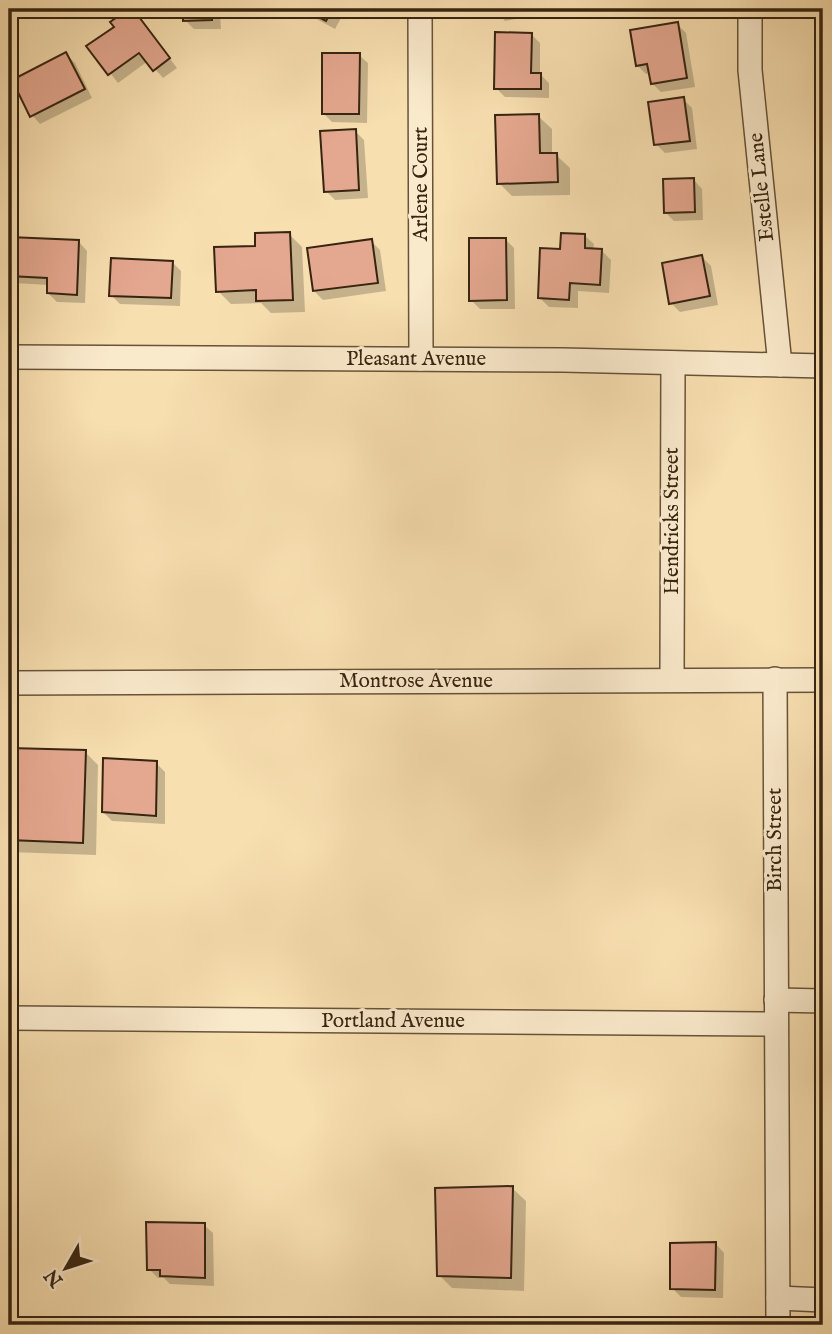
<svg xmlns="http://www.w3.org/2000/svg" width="832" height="1334" font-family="'IM FELL English',serif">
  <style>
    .shadow { fill: #0003 }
    .building { fill: #e4a78f; stroke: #372411; stroke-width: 2 }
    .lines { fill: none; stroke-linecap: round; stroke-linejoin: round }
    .street-casing { stroke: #675339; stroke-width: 26 }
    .street { stroke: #faeacc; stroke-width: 23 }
    .labels { text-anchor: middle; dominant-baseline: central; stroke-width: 6; stroke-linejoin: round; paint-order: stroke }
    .street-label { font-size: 21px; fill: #372411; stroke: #faeacc }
  </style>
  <rect width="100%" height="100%" fill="#f8dfb0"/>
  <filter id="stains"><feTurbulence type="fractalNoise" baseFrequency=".00286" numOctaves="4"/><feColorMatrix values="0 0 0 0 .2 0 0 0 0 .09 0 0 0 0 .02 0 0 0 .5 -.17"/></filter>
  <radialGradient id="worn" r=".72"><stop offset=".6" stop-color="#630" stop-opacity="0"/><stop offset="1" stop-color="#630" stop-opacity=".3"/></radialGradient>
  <!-- shadow -->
  <g class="shadow">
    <path d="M 132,9 L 177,68 L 163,78 L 148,61 L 118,83 L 89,46 L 116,27 L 113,22 Z"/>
    <path d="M 184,9 L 250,9 L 250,12 L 220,13 L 221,29 L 194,29 L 185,20 Z"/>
    <path d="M 298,9 L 346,9 L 335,29 Z"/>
    <path d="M 495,9 L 546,9 L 538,11 L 539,14 L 505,21 Z"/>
    <path d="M 649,9 L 690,9 L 691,16 L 657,17 Z"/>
    <path d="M 677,24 L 686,33 L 695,87 L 661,92 L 652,83 L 650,73 L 646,74 L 637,65 Z"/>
    <path d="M 531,34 L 540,43 L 540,74 L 549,83 L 549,98 L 505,97 L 496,88 Z"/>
    <path d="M 66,54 L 75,63 L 92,98 L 40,124 L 32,115 Z"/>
    <path d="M 359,55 L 368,63 L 367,123 L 332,122 L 323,113 Z"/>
    <path d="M 683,99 L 692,108 L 697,149 L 665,153 L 656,144 Z"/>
    <path d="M 538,116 L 552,129 L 552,155 L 556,155 L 570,168 L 570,195 L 512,196 L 499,183 Z"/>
    <path d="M 355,131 L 364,140 L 368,198 L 335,200 L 326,191 Z"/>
    <path d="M 694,180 L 702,189 L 703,220 L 674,221 L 665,212 Z"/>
    <path d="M 289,234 L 302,247 L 305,312 L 271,313 L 261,303 L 231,304 L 218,291 L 257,248 Z"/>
    <path d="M 585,236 L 594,244 L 593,250 L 602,251 L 611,260 L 609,293 L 578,291 L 578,308 L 549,307 L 540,298 L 562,251 Z"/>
    <path d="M 9,239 L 79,242 L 87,251 L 85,303 L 57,302 L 48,293 L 49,285 L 14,283 L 9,278 Z"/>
    <path d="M 505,239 L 514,248 L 515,309 L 480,309 L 471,300 Z"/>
    <path d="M 371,241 L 380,250 L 386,291 L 323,300 L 314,291 Z"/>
    <path d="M 702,257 L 711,266 L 718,305 L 680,312 L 671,303 Z"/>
    <path d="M 172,262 L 181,271 L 180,306 L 120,304 L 111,295 Z"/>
    <path d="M 9,750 L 85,752 L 98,765 L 96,855 L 9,852 Z"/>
    <path d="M 156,763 L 165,772 L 165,824 L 112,821 L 103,812 Z"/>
    <path d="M 512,1188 L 526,1201 L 524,1291 L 452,1288 L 439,1275 Z"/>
    <path d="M 204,1225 L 213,1233 L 214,1286 L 170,1284 L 164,1278 L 158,1278 L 149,1269 Z"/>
    <path d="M 716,1244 L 724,1253 L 723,1298 L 681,1297 L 672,1288 Z"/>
  </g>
  <!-- building -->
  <g class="building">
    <path d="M 129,9 L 133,9 L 170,58 L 153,71 L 139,53 L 108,75 L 86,46 L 114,27 L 110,22 Z"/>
    <path d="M 183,9 L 212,9 L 212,20 L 183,21 Z"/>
    <path d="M 303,9 L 333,9 L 326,21 Z"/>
    <path d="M 678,22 L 687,78 L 651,84 L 647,64 L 636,66 L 630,30 Z"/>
    <path d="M 815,22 L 823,22 L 823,69 L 816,69 Z"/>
    <path d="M 495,32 L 532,33 L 531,73 L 541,73 L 541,89 L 494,89 Z"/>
    <path d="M 66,52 L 85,89 L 30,117 L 12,80 Z"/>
    <path d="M 322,53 L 360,53 L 359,114 L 322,114 Z"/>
    <path d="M 684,97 L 690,141 L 654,145 L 648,102 Z"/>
    <path d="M 539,114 L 540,153 L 557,153 L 558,182 L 497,184 L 495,115 Z"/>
    <path d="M 356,129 L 359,190 L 324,192 L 320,131 Z"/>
    <path d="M 694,178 L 695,212 L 664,213 L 663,179 Z"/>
    <path d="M 290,232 L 293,300 L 256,301 L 256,290 L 216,292 L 214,247 L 255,246 L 255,233 Z"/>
    <path d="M 561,233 L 585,234 L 585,248 L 602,249 L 600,285 L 570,283 L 569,300 L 538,298 L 540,248 L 560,249 Z"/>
    <path d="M 9,237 L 79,240 L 77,295 L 47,293 L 47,278 L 9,276 Z"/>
    <path d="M 469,238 L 506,238 L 507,300 L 469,301 Z"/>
    <path d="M 372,239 L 378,283 L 313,291 L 307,248 Z"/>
    <path d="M 702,255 L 710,296 L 669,304 L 662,263 Z"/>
    <path d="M 111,258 L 173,261 L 171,298 L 109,296 Z"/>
    <path d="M 9,748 L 86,750 L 83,843 L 9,840 Z"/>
    <path d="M 103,758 L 157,761 L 156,816 L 102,812 Z"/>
    <path d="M 513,1186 L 511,1278 L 437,1276 L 435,1188 Z"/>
    <path d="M 146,1222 L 205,1223 L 205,1278 L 160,1276 L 160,1270 L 147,1270 Z"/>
    <path d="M 716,1242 L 715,1290 L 670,1289 L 670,1243 Z"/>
  </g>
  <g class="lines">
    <!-- street casing -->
    <g class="street-casing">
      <g id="street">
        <path d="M 420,9 L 421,359"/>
        <path d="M 750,9 L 750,70 L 780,365"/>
        <path d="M 9,357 L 563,360 L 823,366"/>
        <path d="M 672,679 L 673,363"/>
        <path d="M 775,679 L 778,1325"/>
        <path d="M 9,683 L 823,680"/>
        <path d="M 776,1000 L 823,1001"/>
        <path d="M 9,1018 L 776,1024"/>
        <path d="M 778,1298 L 823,1300"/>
      </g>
    </g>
    <!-- street -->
    <use href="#street" class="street"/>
  </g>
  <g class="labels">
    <!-- street labels -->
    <g class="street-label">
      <text transform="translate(421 184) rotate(-90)">Arlene Court</text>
      <text transform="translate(762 187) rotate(-96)">Estelle Lane</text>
      <text x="416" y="359">Pleasant Avenue</text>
      <text transform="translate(672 521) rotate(-90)">Hendricks Street</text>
      <text x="416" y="681">Montrose Avenue</text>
      <text transform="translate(775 840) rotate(-90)">Birch Street</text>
      <text x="393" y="1021">Portland Avenue</text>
    </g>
  </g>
  <!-- margin -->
  <rect width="832" height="1334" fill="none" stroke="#f8dfb0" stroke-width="35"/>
  <rect x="10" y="10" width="811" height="1313" fill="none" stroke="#372411" stroke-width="3.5"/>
  <rect x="18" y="18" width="797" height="1299" fill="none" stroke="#372411" stroke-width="2"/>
  <!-- north arrow -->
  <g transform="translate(66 1268) rotate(231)" stroke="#faeacc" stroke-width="5" paint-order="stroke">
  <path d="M0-5L12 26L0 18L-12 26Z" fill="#372411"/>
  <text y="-10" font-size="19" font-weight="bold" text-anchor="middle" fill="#372411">N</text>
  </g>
  <rect width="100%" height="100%" filter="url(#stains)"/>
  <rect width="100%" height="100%" fill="url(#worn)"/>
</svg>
